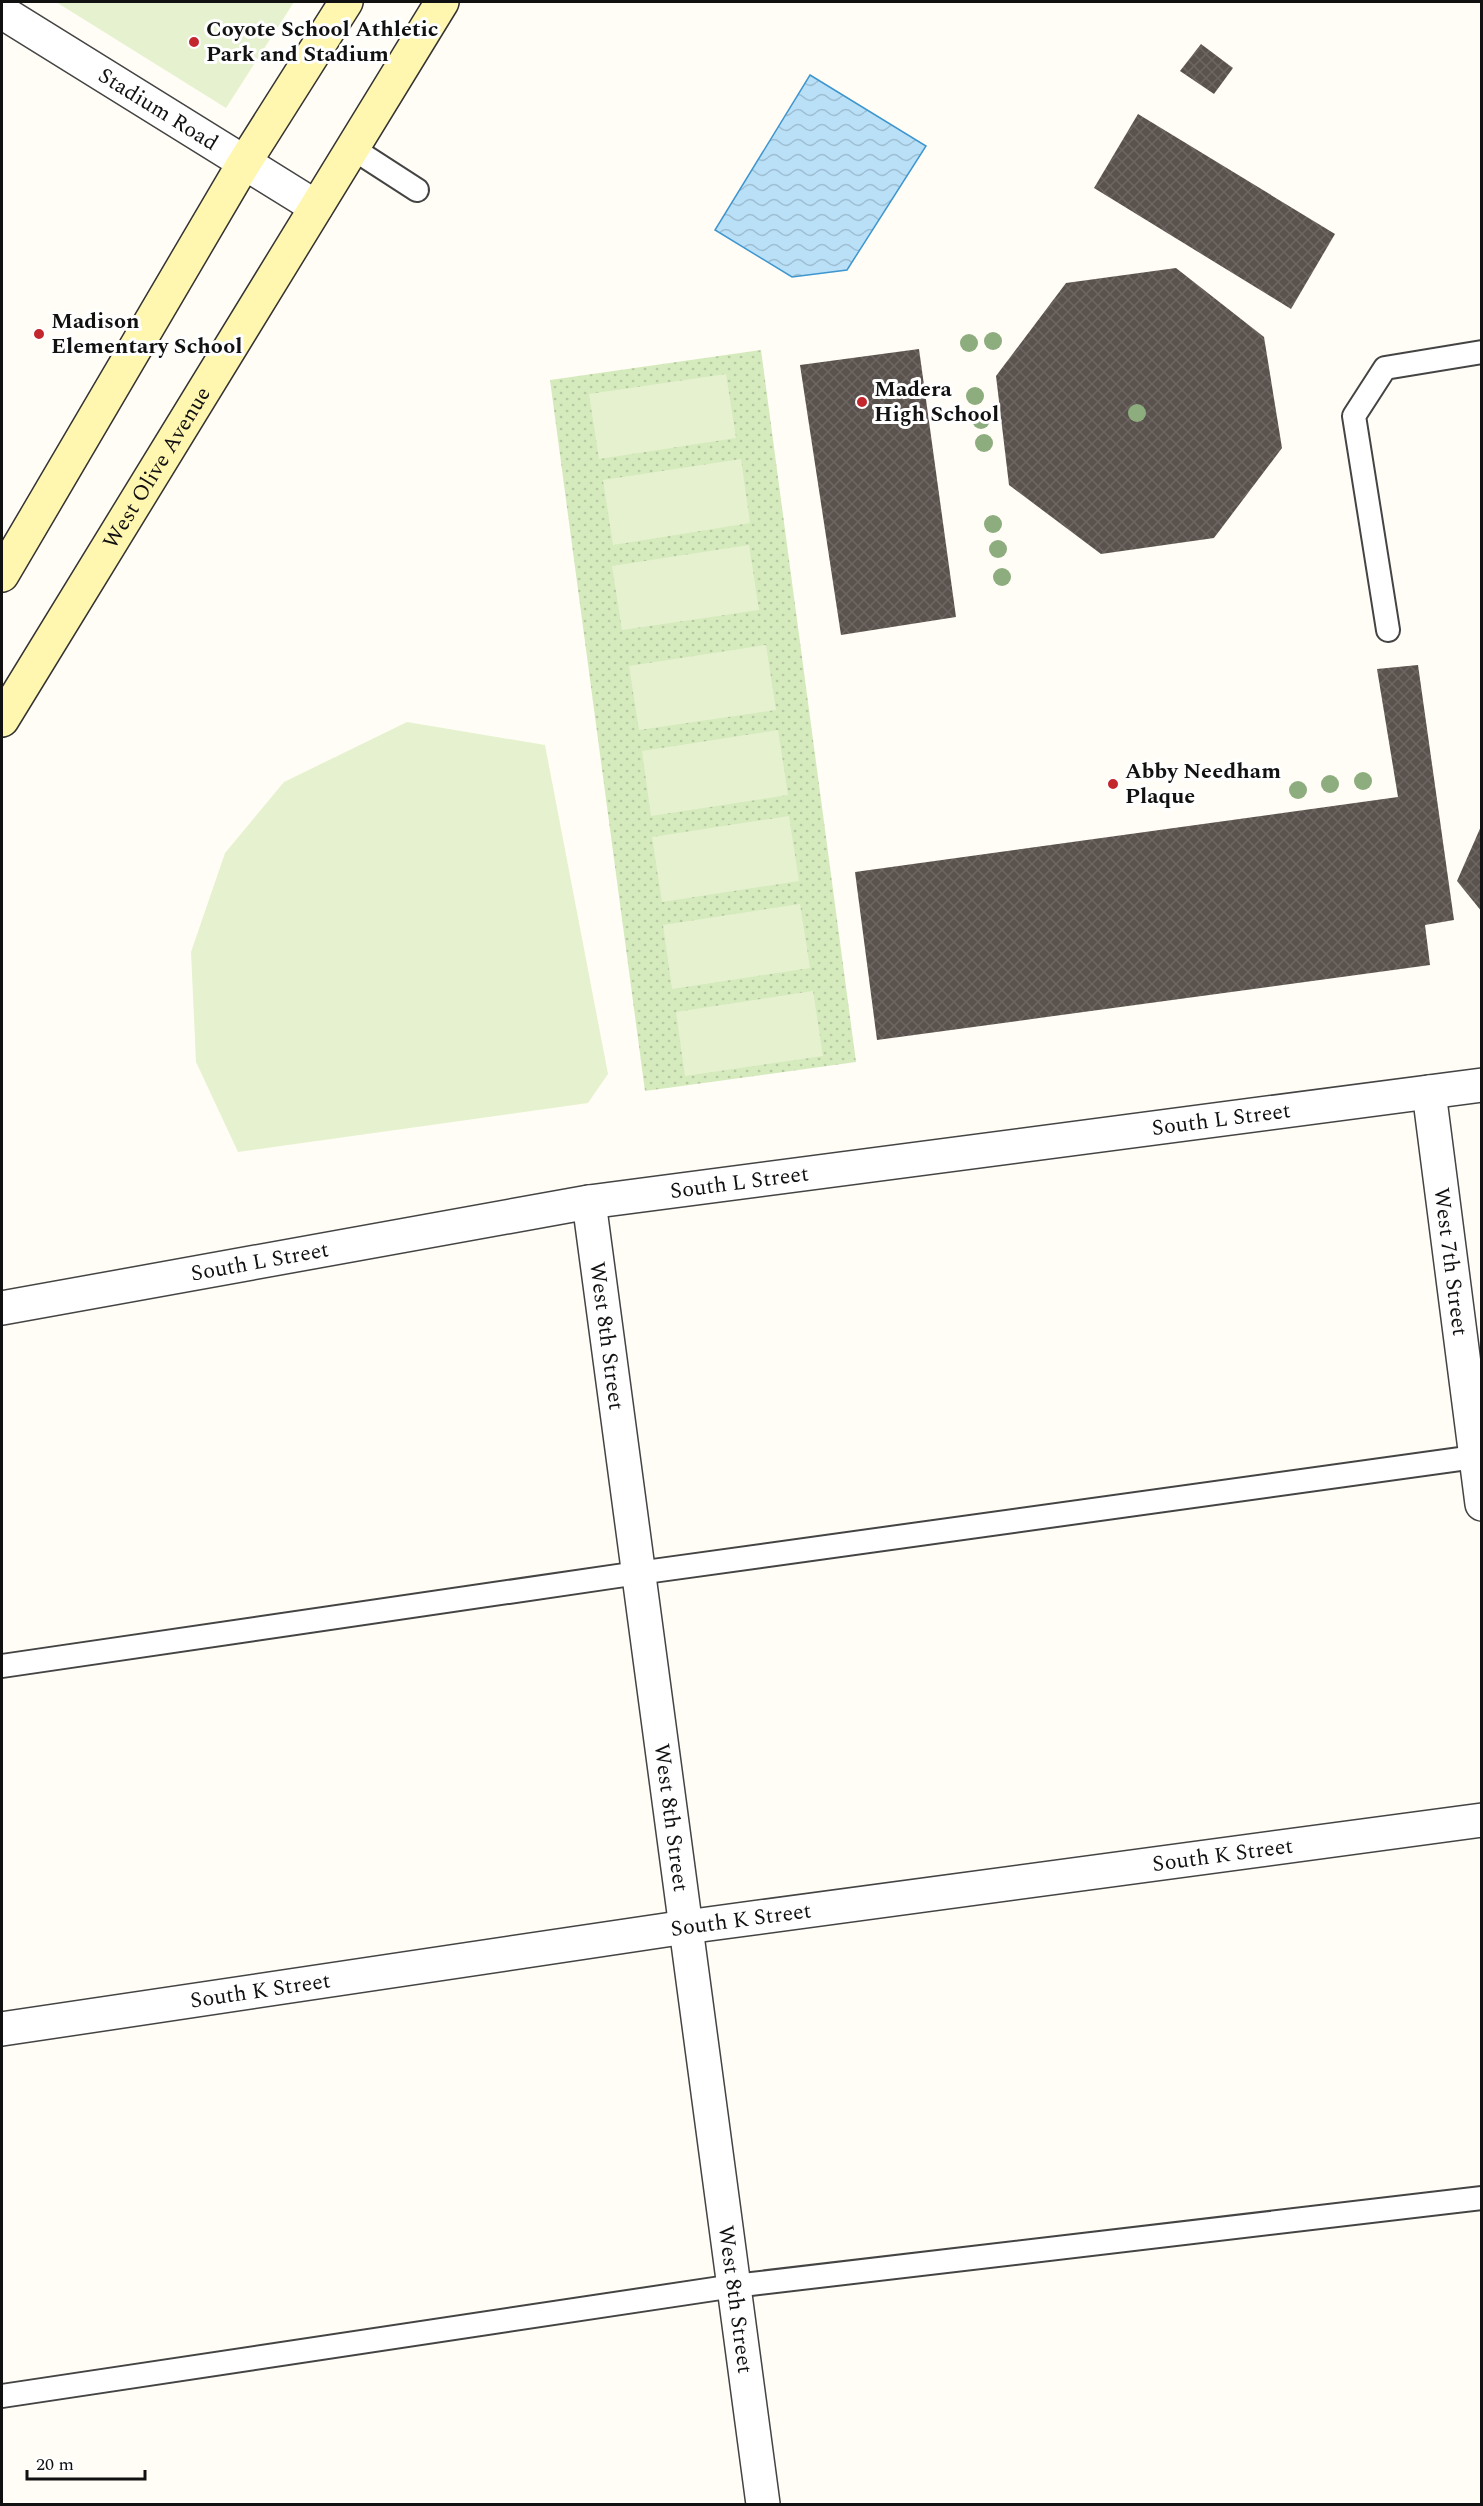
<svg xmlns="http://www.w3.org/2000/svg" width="1483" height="2506" font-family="Spectral,serif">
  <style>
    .park { fill: url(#park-dots) }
    .pitch { fill: #e6f2cf }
    .water { fill: url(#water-waves); stroke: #3f96cf; stroke-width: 1.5 }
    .building { fill: url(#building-cross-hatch) }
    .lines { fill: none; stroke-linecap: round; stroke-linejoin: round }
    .service-casing { stroke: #444; stroke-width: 26 }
    .minor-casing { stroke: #444; stroke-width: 36 }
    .secondary-casing { stroke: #333; stroke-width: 36 }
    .service { stroke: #fff; stroke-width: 22 }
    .minor { stroke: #fff; stroke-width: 33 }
    .secondary { stroke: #fff6b0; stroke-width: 33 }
    .tree { fill: #8dad7f }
    .poi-dot { fill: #c4262e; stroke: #fff; stroke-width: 2 }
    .labels { text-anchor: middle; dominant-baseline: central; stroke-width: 6; stroke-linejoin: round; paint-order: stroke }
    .poi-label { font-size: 22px; font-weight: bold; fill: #111; stroke: #fff; text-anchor: start }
    .street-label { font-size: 22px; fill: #111; stroke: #fff }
  </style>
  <defs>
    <pattern id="park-dots" width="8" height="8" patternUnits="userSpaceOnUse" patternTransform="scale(1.5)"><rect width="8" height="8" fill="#d5ebbd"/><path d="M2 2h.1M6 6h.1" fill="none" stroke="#b6c8a1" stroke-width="1.8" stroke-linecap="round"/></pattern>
    <pattern id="water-waves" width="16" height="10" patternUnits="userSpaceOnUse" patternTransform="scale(1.5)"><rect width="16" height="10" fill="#b9e0f7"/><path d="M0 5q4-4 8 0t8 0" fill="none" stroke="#9ebfd3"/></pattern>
    <pattern id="building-cross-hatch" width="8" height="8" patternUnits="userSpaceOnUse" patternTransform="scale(1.5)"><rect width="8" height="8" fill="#5a524d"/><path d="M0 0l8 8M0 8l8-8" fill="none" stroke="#6d6662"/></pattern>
  </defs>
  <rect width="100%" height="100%" fill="#fffdf5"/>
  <!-- park -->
  <path class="park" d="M 761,350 L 856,1062 L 645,1091 L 550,380 Z"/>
  <!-- pitch -->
  <g class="pitch">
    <path d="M 56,2 L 294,2 L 226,108 Z"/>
    <path d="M 726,374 L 736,438 L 599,459 L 589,394 Z"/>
    <path d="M 741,459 L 750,523 L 613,545 L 603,480 Z"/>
    <path d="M 749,545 L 759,610 L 622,630 L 612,566 Z"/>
    <path d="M 766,645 L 776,710 L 639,730 L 629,666 Z"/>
    <path d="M 407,722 L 545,745 L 608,1074 L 588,1103 L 238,1152 L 196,1062 L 191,952 L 225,853 L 284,782 Z"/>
    <path d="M 778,730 L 788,795 L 651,816 L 642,751 Z"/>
    <path d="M 789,816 L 799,881 L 662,902 L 652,837 Z"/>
    <path d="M 800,904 L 810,968 L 672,989 L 663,925 Z"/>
    <path d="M 813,991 L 823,1056 L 685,1076 L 676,1012 Z"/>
  </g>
  <!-- water -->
  <path class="water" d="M 810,75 L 926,146 L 847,270 L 792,277 L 715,230 Z"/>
  <!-- building -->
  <g class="building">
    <path d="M 1201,44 L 1233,68 L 1214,94 L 1180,71 Z"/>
    <path d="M 1138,114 L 1335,234 L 1291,309 L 1094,188 Z"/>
    <path d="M 1176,268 L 1264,337 L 1282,448 L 1214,538 L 1101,554 L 1009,485 L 996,376 L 1066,283 Z"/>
    <path d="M 919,349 L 956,617 L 841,635 L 800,365 Z"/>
    <path d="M 1418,665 L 1454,920 L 1425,925 L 1430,965 L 877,1040 L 855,872 L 1398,797 L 1377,669 Z"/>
    <path d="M 1482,824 L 1482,912 L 1457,881 Z"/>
  </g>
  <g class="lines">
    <!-- service casing -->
    <g class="service-casing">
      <g id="service">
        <path d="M 352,148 L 417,190"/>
        <path d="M 1388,630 L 1354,416 L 1385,368 L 1482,352"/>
        <path d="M 2,1666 L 638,1573 L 1482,1456"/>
        <path d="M 2,2396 L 734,2286 L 1482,2198"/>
      </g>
    </g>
    <!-- minor casing -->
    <g class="minor-casing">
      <g id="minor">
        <path id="s1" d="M 2,12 L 316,207"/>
        <path id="s2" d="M 1429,1092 L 1482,1504"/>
        <path id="s3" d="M 589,1202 L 763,2504"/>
        <path id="s4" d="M 2,1308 L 589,1202 L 1482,1085"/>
        <path id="s5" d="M 2,2029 L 686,1927 L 1482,1820"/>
      </g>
    </g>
    <!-- secondary casing -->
    <g class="secondary-casing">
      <g id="secondary">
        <path d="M 2,575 L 241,168 L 346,2"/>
        <path id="s6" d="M 2,720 L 442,2"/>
      </g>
    </g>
    <!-- service -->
    <use href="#service" class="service"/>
    <!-- minor -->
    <use href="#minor" class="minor"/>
    <!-- secondary -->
    <use href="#secondary" class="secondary"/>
  </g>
  <!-- trees -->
  <g class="tree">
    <circle cx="993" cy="341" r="9"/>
    <circle cx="969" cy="343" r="9"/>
    <circle cx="975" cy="396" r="9"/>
    <circle cx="1137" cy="413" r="9"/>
    <circle cx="981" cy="420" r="9"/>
    <circle cx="984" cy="443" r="9"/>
    <circle cx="993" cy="524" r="9"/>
    <circle cx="998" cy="549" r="9"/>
    <circle cx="1002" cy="577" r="9"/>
    <circle cx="1363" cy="781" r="9"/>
    <circle cx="1330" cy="784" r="9"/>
    <circle cx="1298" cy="790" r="9"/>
  </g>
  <!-- markers -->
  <g class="poi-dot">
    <circle cx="194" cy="42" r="6"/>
    <circle cx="39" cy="334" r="6"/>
    <circle cx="862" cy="402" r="6"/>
    <circle cx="1113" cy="784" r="6"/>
  </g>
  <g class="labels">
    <!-- poi labels -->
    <g class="poi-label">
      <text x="206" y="29">Coyote School Athletic<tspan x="206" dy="25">Park and Stadium</tspan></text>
      <text x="51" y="321">Madison<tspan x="51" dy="25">Elementary School</tspan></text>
      <text x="874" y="389">Madera<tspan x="874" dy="25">High School</tspan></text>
      <text x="1125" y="771">Abby Needham<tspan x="1125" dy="25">Plaque</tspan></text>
    </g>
    <!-- street labels -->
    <g class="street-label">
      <text stroke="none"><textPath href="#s1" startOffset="184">Stadium Road</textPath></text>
      <text stroke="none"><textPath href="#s6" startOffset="296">West Olive Avenue</textPath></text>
      <text stroke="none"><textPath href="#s4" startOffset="1234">South L Street</textPath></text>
      <text stroke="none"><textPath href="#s4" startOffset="748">South L Street</textPath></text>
      <text stroke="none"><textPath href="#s4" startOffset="262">South L Street</textPath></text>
      <text stroke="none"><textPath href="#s2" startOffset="171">West 7th Street</textPath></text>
      <text stroke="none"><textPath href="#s3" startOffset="135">West 8th Street</textPath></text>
      <text stroke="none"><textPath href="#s3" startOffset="621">West 8th Street</textPath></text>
      <text stroke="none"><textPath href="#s5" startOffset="1233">South K Street</textPath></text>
      <text stroke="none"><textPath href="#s5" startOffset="747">South K Street</textPath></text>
      <text stroke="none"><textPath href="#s5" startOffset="261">South K Street</textPath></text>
      <text stroke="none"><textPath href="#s3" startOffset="1107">West 8th Street</textPath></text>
    </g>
  </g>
  <!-- border -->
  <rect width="1483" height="2506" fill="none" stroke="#111111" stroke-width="6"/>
  <!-- scale -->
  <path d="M27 2470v9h118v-9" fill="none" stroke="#111111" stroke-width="3"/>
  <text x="36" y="2470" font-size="18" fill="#111111" stroke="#ffffff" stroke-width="4.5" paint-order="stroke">20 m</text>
</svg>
